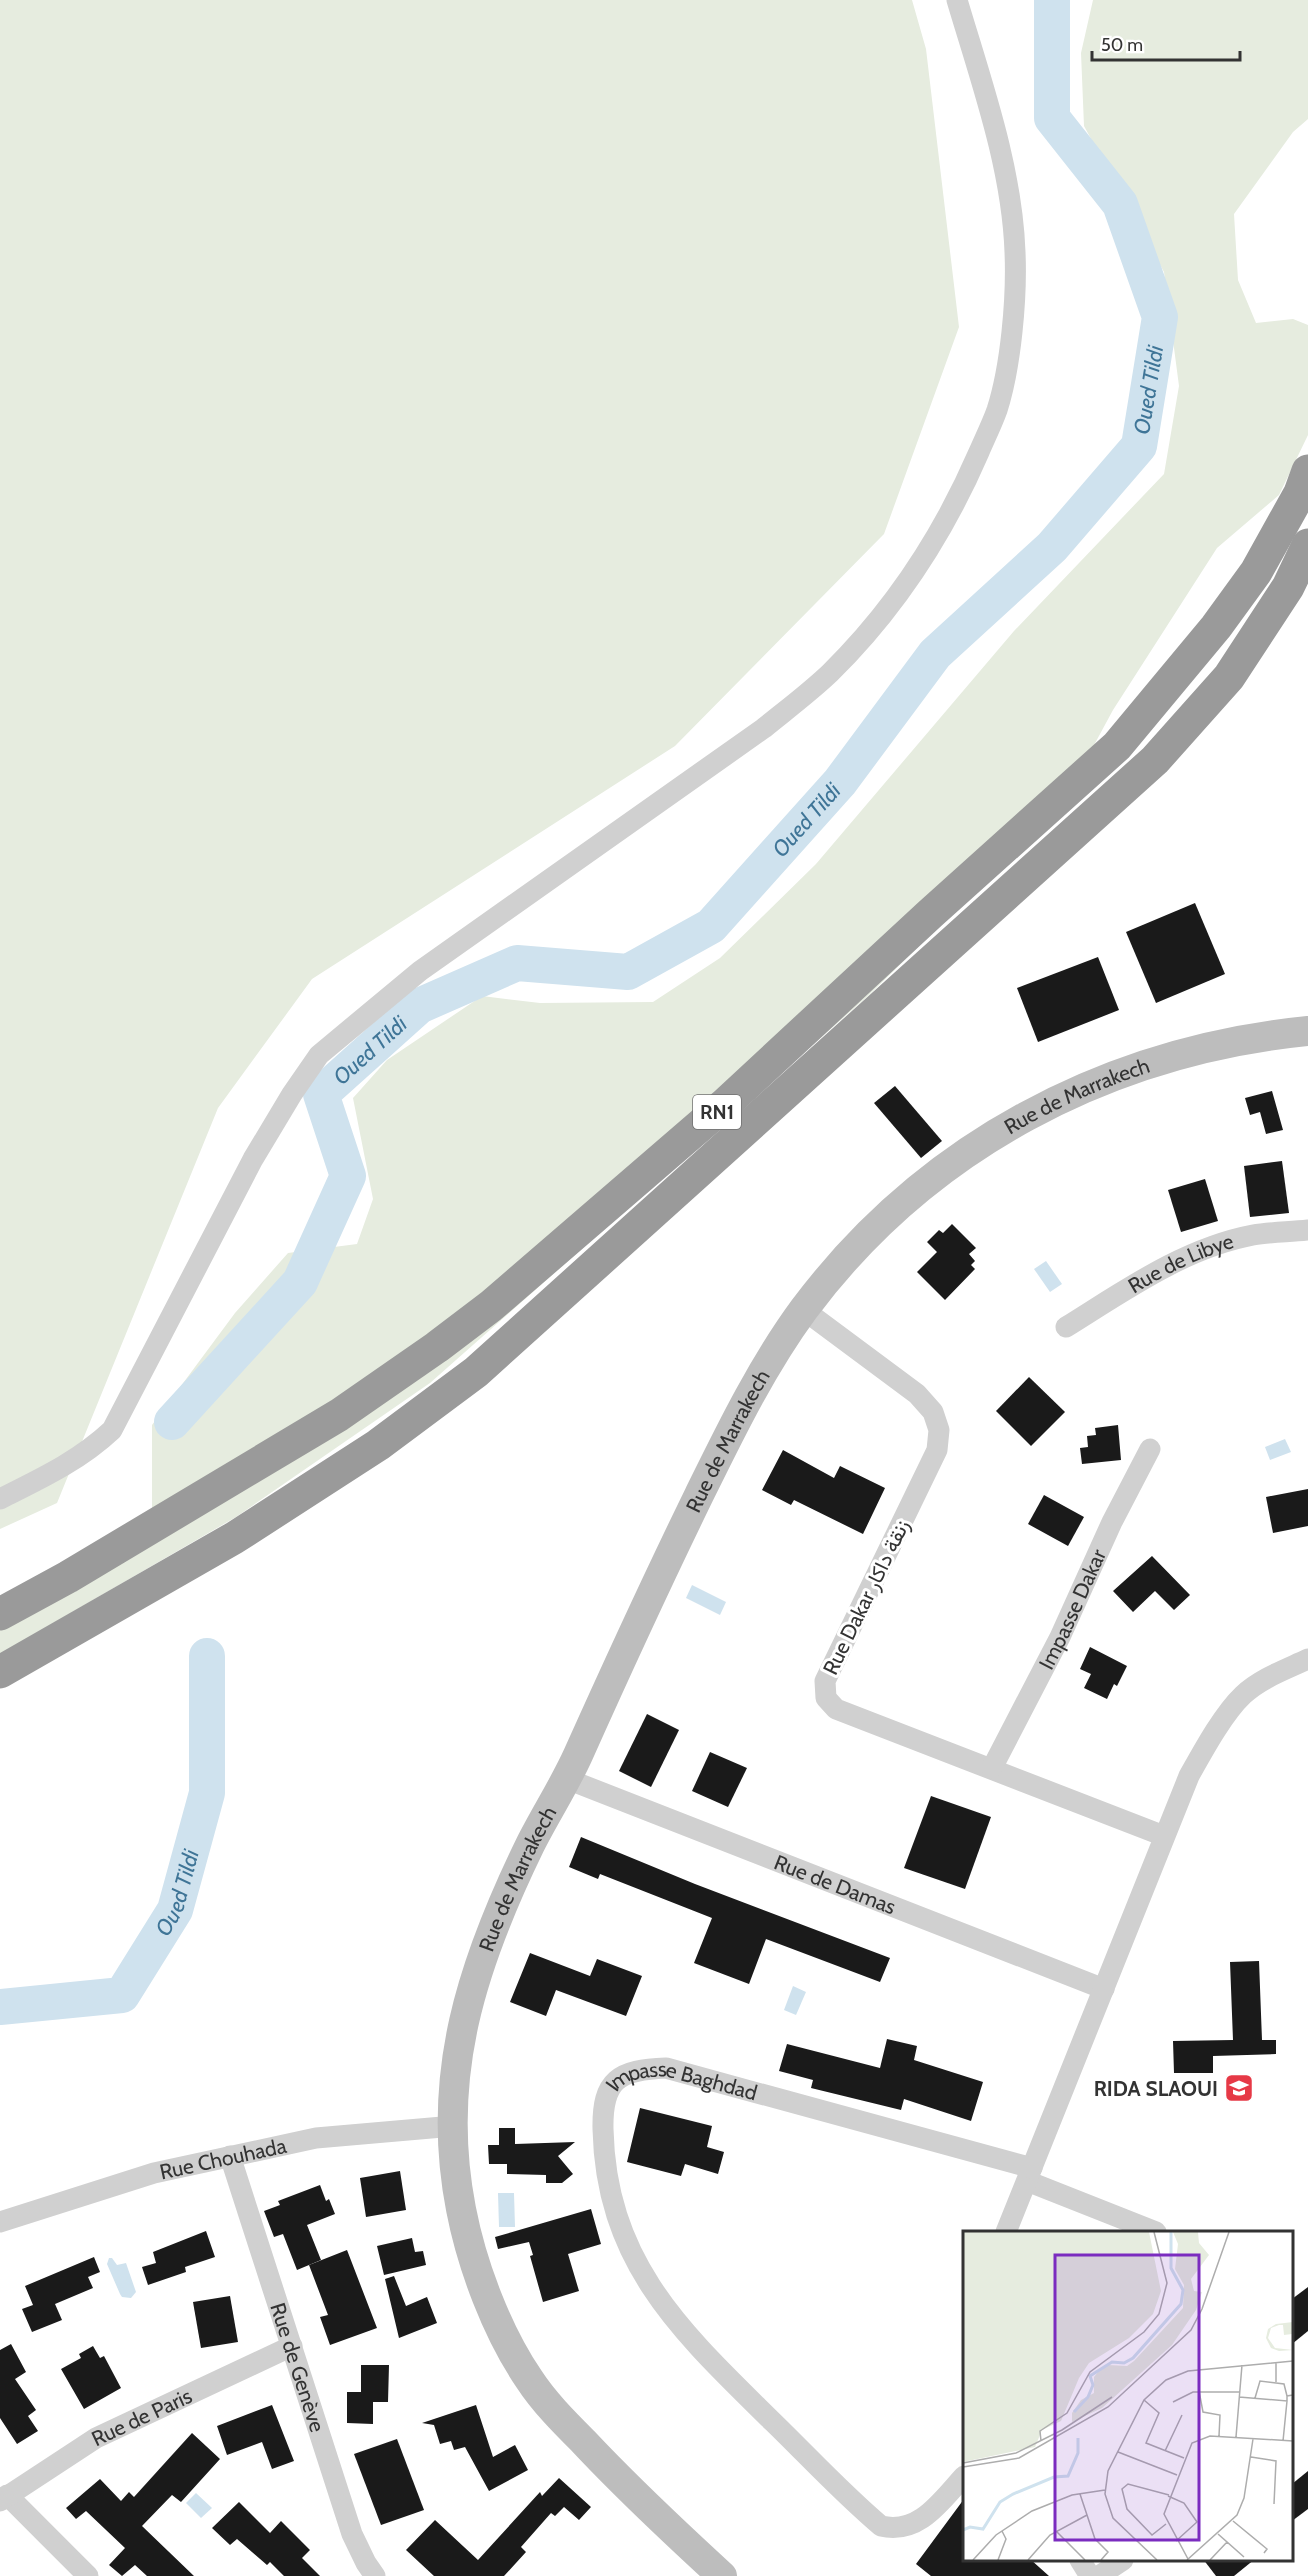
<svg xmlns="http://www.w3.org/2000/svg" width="1308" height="2576" font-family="Cabin,Vazirmatn,sans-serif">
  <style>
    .green { fill: #e6ecdf }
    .water { fill: #cfe2ee }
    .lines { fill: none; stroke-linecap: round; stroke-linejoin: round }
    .river { stroke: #cfe2ee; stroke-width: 36 }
    .building { fill: #1a1a1a }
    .street { stroke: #d0d0d0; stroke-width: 21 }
    .secondary { stroke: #bdbdbd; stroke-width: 30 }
    .highway { stroke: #9a9a9a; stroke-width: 33 }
    .labels { text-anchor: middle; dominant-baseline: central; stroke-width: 6; stroke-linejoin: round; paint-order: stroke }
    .shield { fill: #fff; stroke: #707070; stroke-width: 1.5 }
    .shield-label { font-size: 20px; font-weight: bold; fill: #333 }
    .street-label { font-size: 21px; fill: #333; stroke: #fff }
    .poi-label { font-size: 21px; font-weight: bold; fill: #333; stroke: #fff; text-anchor: end }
    .water-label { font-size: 22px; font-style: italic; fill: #3f7597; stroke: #fff }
    .inset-river { fill: none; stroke: #cfe2ee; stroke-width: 3 }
    .inset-road { fill: none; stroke: #adadad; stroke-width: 1.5 }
    .view { fill: #7b2cbf; fill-opacity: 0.15; stroke: #7b2cbf; stroke-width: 3 }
    .inset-edge { fill: none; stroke: #333; stroke-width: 3 }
  </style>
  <rect width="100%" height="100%" fill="#fff"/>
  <!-- green -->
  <g class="green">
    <path d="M 0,0 L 912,0 L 926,49 L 959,327 L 884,534 L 675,746 L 312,979 L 218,1108 L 57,1503 L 0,1529 Z"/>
    <path d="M 1093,0 L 1308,0 L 1308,119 L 1293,132 L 1234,214 L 1238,280 L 1256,323 L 1293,319 L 1308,325 L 1308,435 L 1279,495 L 1217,548 L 1113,710 L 1060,808 L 868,996 L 430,1383 L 236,1517 L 0,1654 L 0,1619 L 152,1509 L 152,1425 L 235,1313 L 288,1253 L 357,1244 L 373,1199 L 353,1098 L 387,1060 L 482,996 L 540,1003 L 653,1002 L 720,958 L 816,864 L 1014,631 L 1164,474 L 1179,386 L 1164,272 L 1084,126 L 1081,53 Z"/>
  </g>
  <!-- water -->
  <g class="water">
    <path d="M 1046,1261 L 1062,1284 L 1050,1292 L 1034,1269 Z"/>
    <path d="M 1285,1439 L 1291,1452 L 1270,1460 L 1265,1447 Z"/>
    <path d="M 692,1585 L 726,1602 L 720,1615 L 686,1598 Z"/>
    <path d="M 793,1986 L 806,1992 L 796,2015 L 784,2010 Z"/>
    <path d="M 498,2193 L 514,2193 L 515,2227 L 499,2227 Z"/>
    <path d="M 109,2258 L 112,2258 L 117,2265 L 126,2263 L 136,2292 L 131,2298 L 122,2297 L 120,2294 L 107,2264 Z"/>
    <path d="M 196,2493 L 212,2508 L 201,2518 L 186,2503 Z"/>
  </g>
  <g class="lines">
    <!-- river -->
    <g class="river">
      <path id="s1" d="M 172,1422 L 300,1282 L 348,1176 L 321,1094 L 419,1006 L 517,963 L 628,972 L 711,926 L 840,782 L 935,654 L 1052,547 L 1139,446 L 1160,317 L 1120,204 L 1052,118 L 1052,0"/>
      <path id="s2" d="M 0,2007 L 122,1995 L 175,1910 L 207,1793 L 207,1656"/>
    </g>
  </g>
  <!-- building -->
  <g class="building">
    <path d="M 1195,903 L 1225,974 L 1156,1003 L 1126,932 Z"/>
    <path d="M 1098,957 L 1119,1010 L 1038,1042 L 1017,988 Z"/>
    <path d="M 895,1086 L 942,1141 L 921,1158 L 874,1103 Z"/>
    <path d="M 1272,1091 L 1283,1130 L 1266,1134 L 1260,1112 L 1250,1115 L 1245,1098 Z"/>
    <path d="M 1282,1161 L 1289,1213 L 1250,1217 L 1244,1166 Z"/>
    <path d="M 1205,1179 L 1218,1221 L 1181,1232 L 1168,1190 Z"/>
    <path d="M 952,1224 L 976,1248 L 969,1254 L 975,1261 L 971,1265 L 975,1269 L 945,1300 L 917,1272 L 937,1252 L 927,1242 L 939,1230 L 943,1233 Z"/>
    <path d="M 1029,1377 L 1065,1412 L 1031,1446 L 996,1411 Z"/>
    <path d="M 1118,1425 L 1121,1460 L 1082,1464 L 1080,1448 L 1088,1447 L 1087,1436 L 1096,1435 L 1095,1428 Z"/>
    <path d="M 783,1450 L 834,1478 L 840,1466 L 885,1488 L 863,1534 L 794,1500 L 791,1505 L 762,1490 Z"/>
    <path d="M 1308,1489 L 1308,1526 L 1273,1533 L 1266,1497 Z"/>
    <path d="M 1044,1495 L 1084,1517 L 1068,1546 L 1028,1524 Z"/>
    <path d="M 1152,1556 L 1190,1595 L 1174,1610 L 1155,1591 L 1133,1612 L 1113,1591 Z"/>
    <path d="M 1090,1647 L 1127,1666 L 1117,1686 L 1114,1684 L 1107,1699 L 1084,1688 L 1091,1674 L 1080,1669 Z"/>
    <path d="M 647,1714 L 679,1730 L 651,1787 L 619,1771 Z"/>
    <path d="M 710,1752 L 747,1768 L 728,1807 L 692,1791 Z"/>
    <path d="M 931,1796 L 991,1817 L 965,1889 L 904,1868 Z"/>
    <path d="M 581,1837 L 695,1884 L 890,1958 L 880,1982 L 766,1939 L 749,1984 L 694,1963 L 712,1918 L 600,1874 L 598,1879 L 569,1867 Z"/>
    <path d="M 530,1953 L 590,1976 L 597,1959 L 642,1976 L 626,2016 L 556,1990 L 546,2016 L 510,2002 Z"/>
    <path d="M 1259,1961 L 1262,2040 L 1276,2040 L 1276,2054 L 1213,2056 L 1213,2073 L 1174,2073 L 1173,2041 L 1233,2040 L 1230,1962 Z"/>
    <path d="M 887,2039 L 917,2046 L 914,2060 L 983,2082 L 971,2121 L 904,2099 L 901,2110 L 811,2088 L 813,2080 L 779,2071 L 787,2044 L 880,2068 Z"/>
    <path d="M 640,2108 L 712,2126 L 707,2147 L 724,2152 L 718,2174 L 685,2164 L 681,2176 L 627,2162 Z"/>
    <path d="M 499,2128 L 515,2128 L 515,2144 L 575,2142 L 558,2156 L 573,2174 L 562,2183 L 546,2183 L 546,2175 L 507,2174 L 507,2164 L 489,2164 L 488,2145 L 499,2145 Z"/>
    <path d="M 400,2171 L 406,2210 L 366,2217 L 360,2178 Z"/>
    <path d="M 320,2185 L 326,2201 L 329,2199 L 335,2214 L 307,2225 L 321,2260 L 297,2270 L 283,2234 L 274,2237 L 264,2211 L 280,2205 L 278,2201 Z"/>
    <path d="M 591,2209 L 601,2244 L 568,2254 L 579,2291 L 543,2302 L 530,2256 L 533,2255 L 529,2242 L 498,2249 L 495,2237 Z"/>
    <path d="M 206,2231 L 215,2257 L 185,2267 L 186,2272 L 148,2285 L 142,2267 L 156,2263 L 153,2252 Z"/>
    <path d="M 412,2238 L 415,2252 L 423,2251 L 426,2265 L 384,2275 L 377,2246 Z"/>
    <path d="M 347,2250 L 377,2328 L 330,2345 L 320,2317 L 328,2315 L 309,2265 Z"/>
    <path d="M 94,2257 L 100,2272 L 88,2277 L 93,2288 L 55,2304 L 62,2320 L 32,2332 L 22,2309 L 33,2305 L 25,2286 Z"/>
    <path d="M 394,2276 L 406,2306 L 427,2297 L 437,2323 L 399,2338 L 385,2279 Z"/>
    <path d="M 1308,2287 L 1308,2331 L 1292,2344 L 1292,2299 Z"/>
    <path d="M 230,2296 L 238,2342 L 201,2348 L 193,2302 Z"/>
    <path d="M 11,2344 L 26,2372 L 15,2379 L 36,2410 L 28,2416 L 38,2431 L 17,2444 L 0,2418 L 0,2350 Z"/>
    <path d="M 93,2346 L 100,2358 L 104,2356 L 121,2388 L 84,2409 L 61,2369 L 81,2358 L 79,2354 Z"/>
    <path d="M 361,2365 L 389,2365 L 388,2402 L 373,2402 L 373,2424 L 347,2423 L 347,2392 L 361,2392 Z"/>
    <path d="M 272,2405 L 294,2461 L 272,2469 L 262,2442 L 227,2455 L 217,2426 Z"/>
    <path d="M 476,2405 L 493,2457 L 515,2445 L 528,2470 L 489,2491 L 465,2447 L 454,2450 L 451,2441 L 440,2444 L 434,2425 L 422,2423 Z"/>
    <path d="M 192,2433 L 220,2459 L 181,2502 L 172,2495 L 142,2526 L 194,2576 L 147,2576 L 135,2565 L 122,2576 L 109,2565 L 125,2548 L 86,2511 L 76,2519 L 66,2508 L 100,2479 L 121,2501 L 129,2492 L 134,2497 Z"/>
    <path d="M 397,2439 L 424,2510 L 381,2525 L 354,2454 Z"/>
    <path d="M 1308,2471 L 1308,2509 L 1292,2521 L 1292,2484 Z"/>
    <path d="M 559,2478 L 591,2507 L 579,2520 L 564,2507 L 555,2516 L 551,2513 L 521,2547 L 526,2552 L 504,2576 L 434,2576 L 406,2550 L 435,2520 L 478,2560 L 540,2492 L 542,2496 Z"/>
    <path d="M 964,2499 L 964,2559 L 1030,2559 L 1049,2576 L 931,2576 L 916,2564 Z"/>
    <path d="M 239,2502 L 270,2533 L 281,2521 L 310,2550 L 302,2558 L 320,2576 L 284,2576 L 270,2562 L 267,2565 L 237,2539 L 230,2545 L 212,2528 Z"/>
    <path d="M 1203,2559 L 1255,2559 L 1234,2576 L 1216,2576 Z"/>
  </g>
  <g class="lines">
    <!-- street -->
    <g class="street">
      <path d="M 804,1310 L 917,1394 L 933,1412 L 939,1430 L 937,1450 L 825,1681 L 826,1698 L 836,1709 L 1164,1836"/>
      <path id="s3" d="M 1066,1327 C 1124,1291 1184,1248 1253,1235 C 1270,1232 1290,1232 1308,1230"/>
      <path d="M 0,1499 C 40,1479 79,1461 112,1430 L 253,1159 L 292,1094 L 319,1055 L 420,971 L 764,728 C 786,710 809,693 830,673 C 894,610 944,533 979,452 C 985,438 992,424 997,410 C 1011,366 1017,298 1015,252 C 1012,167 981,81 957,0"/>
      <path id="s4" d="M 992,1768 L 1060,1637 L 1112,1522 L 1150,1449"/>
      <path id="s5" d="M 567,1779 L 1104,1989"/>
      <path id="s6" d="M 230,2156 L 352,2534 L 366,2563 L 375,2576"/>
      <path d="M 1027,2181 L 1156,2232"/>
      <path id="s7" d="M 0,2222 L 154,2173 L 316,2138 L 454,2126"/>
      <path d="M 1006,2232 L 1189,1776 C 1203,1751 1223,1714 1243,1695 C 1261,1678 1287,1669 1308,1659"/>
      <path id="s8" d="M 964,2476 C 941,2501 919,2535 881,2526 C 843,2494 809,2457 773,2422 C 684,2334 606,2265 603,2129 C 602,2079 619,2070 666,2068 L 1032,2168"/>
      <path d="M 7,2495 L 88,2576"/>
      <path id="s9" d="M 0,2501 L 96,2438 L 292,2346"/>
      <path d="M 1080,2560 L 1090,2576"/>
      <path d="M 1099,2576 L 1123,2560"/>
    </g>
    <!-- secondary -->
    <path class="secondary" id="s10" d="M 722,2576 C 674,2532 627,2488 583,2441 C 564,2422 544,2402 529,2379 C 497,2332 472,2266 461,2209 C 435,2076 472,1964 530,1845 C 545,1815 564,1786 578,1755 C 617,1668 657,1581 699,1495 C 730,1432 762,1366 804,1309 C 926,1146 1107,1051 1308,1031"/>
    <!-- highway -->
    <g class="highway">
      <path d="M 0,1614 L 68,1577 L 339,1415 L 437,1347 L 491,1306 L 724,1105 L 930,914 L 1117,746 L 1216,627 L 1256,572 L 1300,493 L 1308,471"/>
      <path d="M 0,1672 L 234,1538 L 378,1445 L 476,1372 L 1155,760 L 1229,677 L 1288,587 L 1308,545"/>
    </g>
  </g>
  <!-- icons -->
  <defs>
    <g id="school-square" transform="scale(1.5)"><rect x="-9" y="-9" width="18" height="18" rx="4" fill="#e63946" stroke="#fff"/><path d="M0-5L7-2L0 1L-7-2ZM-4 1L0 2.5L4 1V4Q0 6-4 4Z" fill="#fff"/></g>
  </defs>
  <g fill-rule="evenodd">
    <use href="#school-square" x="1239" y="2088"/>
  </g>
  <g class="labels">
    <!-- shield labels -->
    <rect class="shield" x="693" y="1095" width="48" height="34" rx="4.5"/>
    <g class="shield-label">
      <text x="717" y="1112">RN1</text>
    </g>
    <!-- street labels -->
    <g class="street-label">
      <text stroke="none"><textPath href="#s10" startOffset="1792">Rue de Marrakech</textPath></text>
      <text stroke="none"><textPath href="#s3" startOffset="132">Rue de Libye</textPath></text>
      <text stroke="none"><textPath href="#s10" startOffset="1288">Rue de Marrakech</textPath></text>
      <text transform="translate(866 1597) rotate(-64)">Rue Dakar زنقة داكار</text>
      <text stroke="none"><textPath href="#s4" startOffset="178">Impasse Dakar</textPath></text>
      <text stroke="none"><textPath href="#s10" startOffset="802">Rue de Marrakech</textPath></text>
      <text stroke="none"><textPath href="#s5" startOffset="288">Rue de Damas</textPath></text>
      <text stroke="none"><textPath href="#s8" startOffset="722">Impasse Baghdad</textPath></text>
      <text stroke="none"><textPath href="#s7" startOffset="232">Rue Chouhada</textPath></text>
      <text stroke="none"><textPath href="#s6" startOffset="222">Rue de Genève</textPath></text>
      <text stroke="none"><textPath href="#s9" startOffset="165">Rue de Paris</textPath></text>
    </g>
    <!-- poi labels -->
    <g class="poi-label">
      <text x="1218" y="2088">RIDA SLAOUI</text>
    </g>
    <!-- water labels -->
    <g class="water-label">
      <text stroke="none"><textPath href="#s1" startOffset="1539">Oued Tildi</textPath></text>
      <text stroke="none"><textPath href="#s1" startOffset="980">Oued Tildi</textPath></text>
      <text stroke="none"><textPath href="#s1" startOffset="458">Oued Tildi</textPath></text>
      <text stroke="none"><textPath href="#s2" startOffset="240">Oued Tildi</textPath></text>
    </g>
  </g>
  <!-- overview -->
  <g transform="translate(963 2231)">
    <rect width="330" height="330" fill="#fff"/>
    <path d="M 0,1 L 186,1 L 198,60 L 190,83 L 166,107 L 126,132 L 116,147 L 98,190 L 79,199 L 72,216 L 0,231 ZM 210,1 L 235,1 L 236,12 L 246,24 L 228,48 L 231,60 L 239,61 L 233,79 L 209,114 L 139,177 L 109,191 L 109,182 L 118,169 L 131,162 L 131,146 L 135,141 L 145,134 L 164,135 L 171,130 L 220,77 L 221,54 L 212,38 L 215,13 ZM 330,91 L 329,103 L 321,104 L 320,94 L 316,94 L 308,97 L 305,107 L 312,117 L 330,119 L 316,120 L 308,117 L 303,107 L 305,98 L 313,93 Z" fill="#e6ecdf"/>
    <path class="inset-river" d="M 111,181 L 125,166 L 130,154 L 127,145 L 149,131 L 161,132 L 170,127 L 218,73 L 220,59 L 208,37 L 208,1M 0,299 L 7,296 L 20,298 L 37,271 L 50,263 L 91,246 L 105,245 L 115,222 L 115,207"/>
    <path class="inset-road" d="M 313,151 L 313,131M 236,160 L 240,181 L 257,184 L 256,205M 276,166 L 324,170 L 324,165 L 330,164M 292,167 L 297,150 L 321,153 L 324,165M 181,169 L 196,182 L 183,212 L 221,227M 210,171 L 230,161 L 277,161M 273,206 L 279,134M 78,210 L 77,200 L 104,182 L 127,141 L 181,101 L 196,83 L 204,52 L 191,1M 320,210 L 324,170M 202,220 L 219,184M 155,221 L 214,244M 288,226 L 313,230 L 311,273M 0,232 L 53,222 L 99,199 L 149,166M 0,236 L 56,227 L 145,176 L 228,99 L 239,78 L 266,1M 117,263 L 132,308 L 145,321 L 138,329M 205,265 L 221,272 L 234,291 L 213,310M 270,290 L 304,318 L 301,322M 203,293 L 189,304 L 164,278 L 159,258 L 165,253 L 206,264M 93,300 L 122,329M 255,303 L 281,326M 225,328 L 201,283 L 229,212 L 247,205 L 330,210M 10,329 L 33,304 L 69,280 L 109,264 L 142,259M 35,329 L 43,308 L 39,300M 65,329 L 87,304 L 124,284M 194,329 L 150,287 L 142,263 L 145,240 L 181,169 L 203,149 L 225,140 L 330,130M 224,329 L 274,284 L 281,267 L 290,208M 247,329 L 264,311"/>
    <path class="view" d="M 92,24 L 236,24 L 236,309 L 92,309 Z"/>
    <rect width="330" height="330" class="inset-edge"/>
  </g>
  <!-- scale -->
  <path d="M1092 51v9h148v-9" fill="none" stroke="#333333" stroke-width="3"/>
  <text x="1101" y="51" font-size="18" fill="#333333" stroke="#ffffff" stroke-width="4.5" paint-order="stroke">50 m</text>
</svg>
